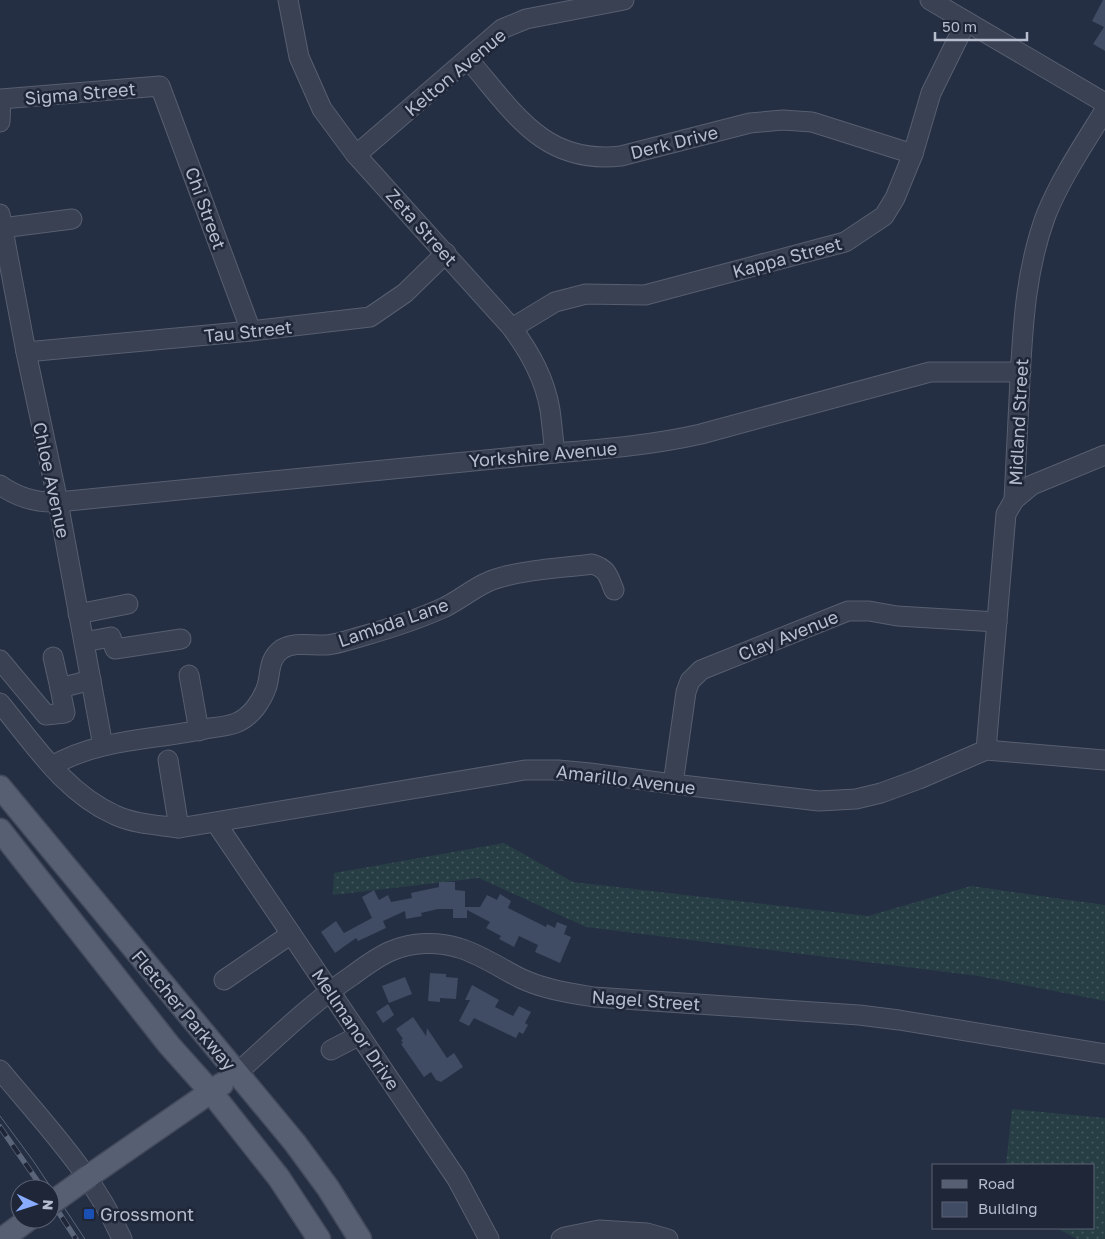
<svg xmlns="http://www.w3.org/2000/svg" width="1105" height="1239" font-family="'Golos Text',sans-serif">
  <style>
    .grass { fill: url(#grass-dots) }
    .building { fill: #404b64 }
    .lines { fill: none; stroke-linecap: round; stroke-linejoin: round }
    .minor-casing { stroke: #575f70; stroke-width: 21 }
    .major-casing { stroke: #434a5c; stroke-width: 25 }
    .minor { stroke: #394153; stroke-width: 19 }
    .major { stroke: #576073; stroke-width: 22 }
    .tram { stroke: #5b657a; stroke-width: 1 }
    .rail-casing { stroke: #5b657a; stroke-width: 5.5 }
    .rail { stroke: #1e2638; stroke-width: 4; stroke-dasharray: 11; stroke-linecap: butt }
    .major-bridge-casing { stroke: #434a5c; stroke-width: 25; stroke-linecap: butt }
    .major-bridge { stroke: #576073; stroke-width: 22 }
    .transit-dot { fill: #1a4fb4; stroke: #1e2638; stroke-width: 2 }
    .labels { text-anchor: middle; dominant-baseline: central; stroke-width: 5; stroke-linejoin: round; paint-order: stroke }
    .street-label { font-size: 18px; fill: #b6bdcd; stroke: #1e2638 }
    .poi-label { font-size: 18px; fill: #b6bdcd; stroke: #1e2638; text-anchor: start }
  </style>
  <defs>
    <pattern id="grass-dots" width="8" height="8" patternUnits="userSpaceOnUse" patternTransform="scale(1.25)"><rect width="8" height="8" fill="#273e44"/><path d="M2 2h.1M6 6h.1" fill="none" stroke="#44585e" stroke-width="1.8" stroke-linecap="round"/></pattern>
  </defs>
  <rect width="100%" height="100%" fill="#242f43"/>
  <!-- grass -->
  <g class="grass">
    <path d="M 504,843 L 573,882 L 868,916 L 971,886 L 1105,905 L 1105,1001 L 978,976 L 586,927 L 479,878 L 333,895 L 334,873 Z"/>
    <path d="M 1012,1109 L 1105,1118 L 1105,1239 L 1077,1239 L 1057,1228 L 1094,1228 L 1094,1165 L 1006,1165 Z"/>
  </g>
  <!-- building -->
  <g class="building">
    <path d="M 1103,0 L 1105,0 L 1105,51 L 1093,44 L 1104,27 L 1092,21 Z"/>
    <path d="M 439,882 L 455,882 L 455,890 L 465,891 L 465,907 L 480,907 L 487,895 L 497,900 L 500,894 L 511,901 L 508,908 L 546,927 L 547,924 L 555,928 L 557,922 L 567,926 L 564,934 L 571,937 L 560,963 L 535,952 L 538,945 L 519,936 L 514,947 L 499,939 L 501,936 L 486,928 L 490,922 L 467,910 L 467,918 L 453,918 L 453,909 L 438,909 L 421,913 L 422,916 L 406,919 L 405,911 L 383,921 L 386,928 L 358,941 L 356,938 L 335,953 L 321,932 L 336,921 L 344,933 L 372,918 L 362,897 L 374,890 L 379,900 L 388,895 L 391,902 L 412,898 L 411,893 L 439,887 Z"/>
    <path d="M 430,973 L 446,974 L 446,977 L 458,978 L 456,999 L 440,998 L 440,1002 L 428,1001 Z"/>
    <path d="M 405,977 L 412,994 L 389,1003 L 382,986 Z"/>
    <path d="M 472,985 L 499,1000 L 495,1007 L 513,1016 L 519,1006 L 531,1012 L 525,1023 L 528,1025 L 523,1034 L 519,1032 L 516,1038 L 474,1018 L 469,1026 L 459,1021 L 470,1000 L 465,1000 Z"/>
    <path d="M 388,1004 L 394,1015 L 383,1023 L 376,1012 Z"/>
    <path d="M 413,1017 L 426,1036 L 427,1028 L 447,1058 L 454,1053 L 463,1067 L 441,1082 L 436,1080 L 431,1072 L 424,1077 L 401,1044 L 403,1043 L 401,1040 L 403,1039 L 396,1029 Z"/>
  </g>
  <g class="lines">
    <!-- minor casing -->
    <g class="minor-casing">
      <g id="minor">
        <path d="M 288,0 L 299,57 L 322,109 L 356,155 L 512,328 C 530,353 545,379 550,410 C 552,424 553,438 555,453"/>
        <path d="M 930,0 L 1105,103"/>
        <path d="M 468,59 C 513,111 543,165 621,156 L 750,123 L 783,120 L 812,122 L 913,154"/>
        <path d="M 0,122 L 1,99 L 160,86 L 251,331"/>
        <path d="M 356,155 L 502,29 L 526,19 L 624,0"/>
        <path d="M 0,214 L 26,352 L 58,502 L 103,746"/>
        <path d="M 2,228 L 72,219"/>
        <path d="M 512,328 L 555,302 L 586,294 L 645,295 L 845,242 L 884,216 L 895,198 L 913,154 L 931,93 L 966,22"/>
        <path d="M 26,352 L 251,331 L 370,317 L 405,293 L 446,253"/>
        <path d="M 0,485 C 17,497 37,503 58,502 L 555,453 C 604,449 653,445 701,434 L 930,372 L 1021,372"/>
        <path d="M 1014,500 L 1032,485 L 1105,455"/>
        <path d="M 78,614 L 128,604"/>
        <path d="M 84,642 L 111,637 L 115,649 L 181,639"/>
        <path d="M 53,657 L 60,688"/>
        <path d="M 0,660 L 46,715 L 65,713 L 60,688 L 91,680"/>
        <path d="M 189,675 L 199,731"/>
        <path d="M 0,703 C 33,743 65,793 115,815 C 134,824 158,825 179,828 L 525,770 L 558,770 L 590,773 L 673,784 L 819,801 L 856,799 L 881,793 L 919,779 L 986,750 L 1105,760"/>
        <path d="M 986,750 L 1006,514 L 1014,500 C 1016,460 1018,420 1020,379 C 1023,323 1026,269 1046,215 C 1061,178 1084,144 1105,110"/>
        <path d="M 168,760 L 179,828"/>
        <path d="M 52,766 C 99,738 158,740 210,728 C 218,727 228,726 236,723 C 251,717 262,701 267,686 C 271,672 268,659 282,649 C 295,641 312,646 327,645 C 338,644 352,639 363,636 C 391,628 419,619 445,607 C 465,597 480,582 502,577 C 531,569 563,568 592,564 C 608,569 608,576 614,590"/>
        <path d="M 673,784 L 686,692 L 690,681 L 701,670 L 848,611 L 869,611 L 897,616 L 997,622"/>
        <path d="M 216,823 L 457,1179 L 489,1239"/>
        <path d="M 224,980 L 291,934"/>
        <path d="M 331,1050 L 360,1035"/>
        <path d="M 0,1070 C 45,1124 94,1175 122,1239"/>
        <path d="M 237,1073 C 274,1040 311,1003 353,975 C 365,966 377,957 391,951 C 412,942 437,941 459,948 C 480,954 500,968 520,978 C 543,989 569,993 594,997 L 859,1015 L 899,1020 L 1105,1054"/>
        <path d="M 561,1239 L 565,1237 L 599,1230 L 647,1233 L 668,1239"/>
      </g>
    </g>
    <!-- major casing -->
    <g class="major-casing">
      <g id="major">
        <path d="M 0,787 L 295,1143 L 328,1188 L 360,1239"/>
        <path d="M 0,830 L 169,1045 L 211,1092 L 279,1178 L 319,1239"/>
        <path d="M 89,1176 L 222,1084"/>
        <path d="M 2,1239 L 29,1219"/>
      </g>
    </g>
    <!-- minor -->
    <use href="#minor" class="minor"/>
    <!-- major -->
    <use href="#major" class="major"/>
    <!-- tram -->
    <path class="tram" d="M 0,1116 L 34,1162 L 85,1239"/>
    <!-- rail casing -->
    <g class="rail-casing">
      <g id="rail">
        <path d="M 0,1127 L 43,1189"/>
        <path d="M 50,1199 L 76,1239"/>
      </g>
    </g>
    <!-- rail -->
    <use href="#rail" class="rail"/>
    <!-- major-bridge casing -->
    <g class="major-bridge-casing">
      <path id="major-bridge" d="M 50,1204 L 89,1176"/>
    </g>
    <!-- major-bridge -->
    <use href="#major-bridge" class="major-bridge"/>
  </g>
  <!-- markers -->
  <rect class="transit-dot" x="83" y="1208" width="12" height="12" rx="2.5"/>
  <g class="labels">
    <!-- street labels -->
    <g class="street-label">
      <text transform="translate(455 72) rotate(-40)">Kelton Avenue</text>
      <text transform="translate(80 93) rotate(-5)">Sigma Street</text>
      <text transform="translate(674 142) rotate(-14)">Derk Drive</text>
      <text transform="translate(206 208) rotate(70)">Chi Street</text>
      <text transform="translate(422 227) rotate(48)">Zeta Street</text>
      <text transform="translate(787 257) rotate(-15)">Kappa Street</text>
      <text transform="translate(248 331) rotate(-6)">Tau Street</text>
      <text transform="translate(1018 422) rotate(-87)">Midland Street</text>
      <text transform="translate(543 454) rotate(-5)">Yorkshire Avenue</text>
      <text transform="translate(52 480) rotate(78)">Chloe Avenue</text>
      <text transform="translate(393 622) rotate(-19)">Lambda Lane</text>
      <text transform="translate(788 635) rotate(-22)">Clay Avenue</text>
      <text transform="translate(626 779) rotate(7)">Amarillo Avenue</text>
      <text transform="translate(646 1000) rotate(4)">Nagel Street</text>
      <text transform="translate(184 1010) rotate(50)">Fletcher Parkway</text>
      <text transform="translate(356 1029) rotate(56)">Mellmanor Drive</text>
    </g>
    <!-- poi labels -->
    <g class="poi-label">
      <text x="100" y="1214">Grossmont</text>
    </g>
  </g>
  <!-- legend -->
  <rect x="932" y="1164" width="162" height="65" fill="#1e2638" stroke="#5b6274"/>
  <rect x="942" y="1180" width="25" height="8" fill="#576073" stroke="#5b6274"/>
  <text x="978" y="1189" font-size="15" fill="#b6bdcd">Road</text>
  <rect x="942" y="1202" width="25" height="15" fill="#404b64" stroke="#5b6274"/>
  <text x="978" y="1214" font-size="15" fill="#b6bdcd">Building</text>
  <!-- north arrow -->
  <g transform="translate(35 1204) rotate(94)"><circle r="24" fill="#1e2638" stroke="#5b6274"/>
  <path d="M0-4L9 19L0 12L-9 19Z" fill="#89acff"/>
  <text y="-8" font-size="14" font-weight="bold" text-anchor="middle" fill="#b6bdcd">N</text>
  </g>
  <!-- scale -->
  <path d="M935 32v8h92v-8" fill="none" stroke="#b6bdcd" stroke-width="2.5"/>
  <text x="942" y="32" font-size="15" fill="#b6bdcd" stroke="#1e2638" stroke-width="4" paint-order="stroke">50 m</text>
</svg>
